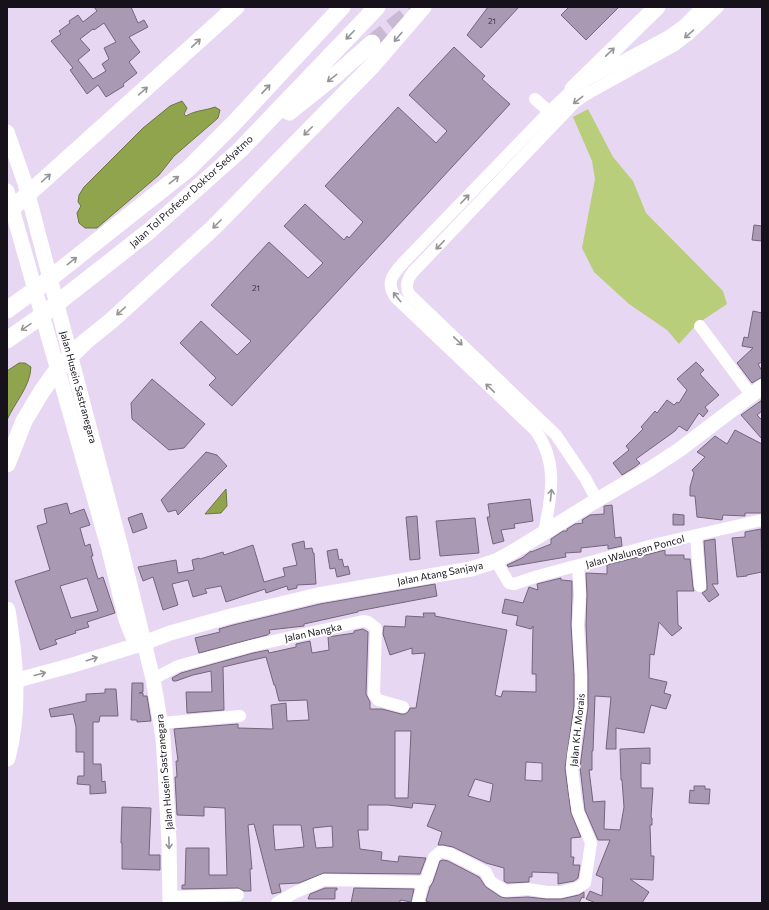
<svg xmlns="http://www.w3.org/2000/svg" width="769" height="910" font-family="Commissioner,sans-serif">
  <style>
    .green { fill: #b8ce7b }
    .water { fill: #8fa44c; stroke: #6b783d }
    .building { fill: #a999b3; stroke: #74657d; fill-rule: evenodd }
    .lines { fill: none; stroke-linecap: round; stroke-linejoin: round }
    .highway-tunnel { stroke: #c9b9d3; stroke-width: 17; stroke-dasharray: 17 8; stroke-linecap: butt }
    .minor { stroke: #fff; stroke-width: 12 }
    .major { stroke: #fff; stroke-width: 15 }
    .highway { stroke: #fff; stroke-width: 17 }
    .oneway { stroke: #979498 }
    .labels { text-anchor: middle; dominant-baseline: central; stroke-width: 4; stroke-linejoin: round; paint-order: stroke }
    .number-label { font-size: 8px; fill: #3c3341 }
    .street-label { font-size: 10px; fill: #17111b; stroke: #fff }
  </style>
  <rect width="100%" height="100%" fill="#e8d7f3"/>
  <!-- green -->
  <path class="green" d="M 588,109 L 613,157 L 633,181 L 646,213 L 723,291 L 727,304 L 697,324 L 679,344 L 667,330 L 629,304 L 594,272 L 582,248 L 595,179 L 592,161 L 573,117 Z"/>
  <!-- water -->
  <g class="water">
    <path d="M 182,101 L 187,108 L 184,114 L 186,116 C 196,110 204,111 215,107 L 220,110 L 218,118 L 174,156 L 159,175 L 97,228 L 85,228 L 79,223 L 77,213 L 81,206 L 78,202 L 79,195 L 84,187 L 143,128 L 170,106 Z"/>
    <path d="M 19,363 L 25,363 L 31,367 C 30,387 15,402 7,420 L 7,371 Z"/>
    <path d="M 226,489 L 227,506 L 221,513 L 205,514 Z"/>
  </g>
  <!-- building -->
  <g class="building">
    <path d="M 94,7 L 131,7 L 138,23 L 144,20 L 148,27 L 129,37 L 140,52 L 129,62 L 137,73 L 123,84 L 124,86 L 106,97 L 98,85 L 87,94 L 70,70 L 73,68 L 51,41 L 61,34 L 59,31 L 70,23 L 69,21 L 78,15 L 83,22 L 97,11 ZM 104,23 L 116,42 L 104,48 L 109,59 L 102,64 L 106,71 L 93,79 L 78,60 L 90,50 L 80,39 L 93,29 L 94,30 Z"/>
    <path d="M 488,7 L 519,7 L 481,48 L 467,35 Z"/>
    <path d="M 569,7 L 619,7 L 586,40 L 561,15 Z"/>
    <path d="M 454,47 L 485,76 L 482,79 L 510,104 L 232,406 L 209,385 L 216,378 L 180,343 L 201,321 L 237,355 L 251,341 L 211,305 L 269,242 L 308,278 L 323,263 L 284,226 L 305,204 L 344,240 L 347,236 L 349,238 L 363,222 L 325,186 L 398,107 L 436,143 L 447,131 L 409,95 Z"/>
    <path d="M 754,225 L 762,226 L 762,241 L 752,240 Z"/>
    <path d="M 753,311 L 762,313 L 762,362 L 758,364 L 762,371 L 762,377 L 752,383 L 737,363 L 753,348 L 742,346 L 744,337 L 748,338 Z"/>
    <path d="M 696,362 L 704,370 L 700,374 L 719,395 L 705,407 L 708,411 L 703,417 L 699,413 L 687,431 L 679,426 L 675,431 L 636,459 L 640,463 L 635,467 L 622,475 L 613,463 L 629,450 L 626,446 L 643,429 L 641,427 L 655,411 L 657,413 L 667,400 L 674,405 L 677,402 L 679,403 L 687,390 L 677,379 Z"/>
    <path d="M 152,379 L 205,424 L 184,448 L 169,450 L 132,419 L 131,403 Z"/>
    <path d="M 762,400 L 762,411 L 757,415 L 762,420 L 762,439 L 741,415 Z"/>
    <path d="M 735,430 L 762,444 L 762,513 L 745,513 L 745,516 L 723,515 L 722,520 L 697,517 L 695,496 L 690,496 L 690,487 L 694,473 L 692,470 L 705,457 L 697,452 L 715,436 L 727,444 Z"/>
    <path d="M 206,452 L 217,455 L 227,466 L 178,515 L 176,510 L 168,512 L 161,500 Z"/>
    <path d="M 530,499 L 533,521 L 514,524 L 515,528 L 501,530 L 504,541 L 493,544 L 487,517 L 490,517 L 488,504 Z"/>
    <path d="M 67,503 L 70,514 L 84,509 L 90,525 L 80,528 L 85,546 L 90,544 L 93,556 L 91,556 L 98,579 L 103,577 L 115,613 L 87,622 L 89,627 L 75,631 L 76,633 L 55,640 L 57,644 L 40,650 L 15,581 L 50,570 L 37,526 L 47,523 L 44,509 ZM 87,578 L 98,611 L 71,618 L 60,586 Z"/>
    <path d="M 612,505 L 615,538 L 621,537 L 622,546 L 608,549 L 608,545 L 581,548 L 581,552 L 565,553 L 566,557 L 508,567 L 508,566 L 507,565 L 522,558 L 531,551 L 531,552 L 551,544 L 551,539 L 563,531 L 567,531 L 567,529 L 575,524 L 583,523 L 582,520 L 590,515 L 604,514 L 604,506 Z"/>
    <path d="M 142,513 L 147,528 L 133,533 L 128,518 Z"/>
    <path d="M 673,514 L 684,515 L 684,525 L 673,525 Z"/>
    <path d="M 417,516 L 420,559 L 410,560 L 406,517 Z"/>
    <path d="M 475,518 L 479,553 L 440,556 L 436,521 Z"/>
    <path d="M 761,529 L 762,572 L 747,575 L 747,576 L 737,577 L 732,538 L 745,537 L 745,532 Z"/>
    <path d="M 715,539 L 718,584 L 712,584 L 719,595 L 709,602 L 702,593 L 707,590 L 707,585 L 704,541 Z"/>
    <path d="M 304,541 L 305,549 L 312,548 L 313,553 L 314,553 L 316,584 L 297,585 L 297,588 L 288,590 L 287,586 L 266,593 L 265,589 L 226,602 L 221,586 L 205,589 L 207,593 L 193,597 L 188,580 L 172,584 L 178,605 L 163,610 L 153,577 L 143,581 L 138,567 L 176,560 L 178,573 L 194,570 L 192,560 L 199,558 L 200,559 L 223,552 L 224,555 L 253,545 L 264,582 L 285,576 L 283,568 L 297,565 L 292,544 Z"/>
    <path d="M 337,549 L 339,560 L 342,559 L 344,567 L 348,566 L 350,574 L 337,577 L 335,568 L 330,569 L 327,551 Z"/>
    <path d="M 665,550 L 665,555 L 684,555 L 684,559 L 690,559 L 693,587 L 694,591 L 677,591 L 678,625 L 682,628 L 672,636 L 659,622 L 654,655 L 650,654 L 649,678 L 667,682 L 664,693 L 671,695 L 666,709 L 651,705 L 644,733 L 616,728 L 616,749 L 606,749 L 611,697 L 595,696 L 593,751 L 592,751 L 592,770 L 589,770 L 593,802 L 605,801 L 604,829 L 620,830 L 624,807 L 622,780 L 621,780 L 620,749 L 650,748 L 650,764 L 641,763 L 641,788 L 653,788 L 651,817 L 652,818 L 652,825 L 650,825 L 651,856 L 654,856 L 653,880 L 630,879 L 649,892 L 642,903 L 596,903 L 586,899 L 590,891 L 602,896 L 603,878 L 596,875 L 610,840 L 598,840 L 585,810 L 580,767 L 588,707 L 588,675 L 586,625 L 587,595 L 586,573 L 607,574 L 607,565 Z"/>
    <path d="M 561,578 L 561,580 L 572,581 L 572,595 L 571,625 L 574,675 L 574,706 L 565,768 L 571,813 L 581,837 L 571,838 L 571,857 L 574,857 L 573,865 L 580,865 L 578,878 L 574,881 L 558,884 L 558,873 L 532,872 L 532,877 L 529,877 L 529,882 L 507,883 L 504,881 L 504,868 L 486,863 L 453,847 L 443,845 L 438,845 L 442,832 L 427,826 L 436,805 L 413,803 L 412,808 L 388,805 L 368,805 L 368,830 L 358,830 L 360,849 L 382,852 L 381,860 L 398,862 L 399,856 L 426,858 L 420,874 L 324,873 L 299,883 L 279,884 L 281,892 L 272,894 L 254,824 L 248,825 L 252,869 L 250,869 L 251,891 L 244,891 L 238,888 L 182,889 L 182,885 L 185,885 L 186,848 L 209,848 L 209,875 L 227,875 L 225,808 L 204,807 L 204,816 L 177,815 L 175,777 L 177,777 L 176,761 L 178,761 L 174,729 L 238,724 L 238,728 L 273,729 L 271,705 L 286,703 L 287,721 L 309,720 L 307,700 L 279,701 L 275,685 L 274,685 L 266,657 L 223,667 L 224,710 L 187,713 L 186,692 L 212,692 L 211,671 L 193,675 L 176,681 L 173,681 L 172,678 L 181,673 L 253,653 L 268,650 L 269,653 L 296,647 L 296,644 L 310,641 L 312,653 L 329,650 L 328,637 L 354,633 L 354,631 L 363,629 L 368,632 L 366,694 L 370,702 L 370,709 L 382,709 L 401,714 L 405,714 L 408,712 L 410,708 L 416,708 L 425,653 L 412,654 L 412,648 L 390,655 L 383,634 L 384,626 L 405,627 L 406,616 L 424,617 L 423,613 L 435,613 L 435,616 L 507,630 L 495,695 L 501,697 L 503,691 L 536,692 L 536,674 L 532,674 L 533,626 L 531,629 L 516,625 L 518,616 L 502,613 L 505,599 L 523,603 L 529,587 L 538,590 L 537,584 ZM 395,731 L 411,731 L 408,798 L 395,798 ZM 526,762 L 542,763 L 542,781 L 525,780 ZM 475,779 L 493,784 L 490,802 L 468,796 ZM 273,825 L 301,825 L 304,847 L 275,850 ZM 332,826 L 333,847 L 316,848 L 313,828 Z"/>
    <path d="M 435,584 L 437,596 L 358,611 L 358,612 L 304,624 L 304,626 L 269,630 L 270,633 L 267,635 L 199,653 L 195,638 L 220,632 L 219,629 L 233,625 L 320,604 Z"/>
    <path d="M 132,683 L 143,683 L 143,692 L 139,693 L 143,693 L 143,696 L 147,696 L 151,721 L 137,722 L 137,720 L 131,720 Z"/>
    <path d="M 105,689 L 116,689 L 118,716 L 100,716 L 99,722 L 93,722 L 93,764 L 101,764 L 102,782 L 105,781 L 106,793 L 90,794 L 90,785 L 77,784 L 78,776 L 84,776 L 84,752 L 76,752 L 76,727 L 73,714 L 51,717 L 49,709 L 86,701 L 86,694 L 105,693 Z"/>
    <path d="M 694,786 L 705,786 L 705,789 L 710,789 L 709,804 L 689,803 L 690,790 L 694,791 Z"/>
    <path d="M 122,807 L 151,808 L 149,855 L 160,855 L 160,870 L 122,869 L 122,843 L 121,843 Z"/>
    <path d="M 443,860 L 448,861 L 479,877 L 486,887 L 501,897 L 506,898 L 528,897 L 546,899 L 561,899 L 579,895 L 584,892 L 584,898 L 582,897 L 579,903 L 432,903 L 426,901 L 430,887 L 433,882 L 440,861 Z"/>
    <path d="M 325,888 L 337,888 L 337,890 L 335,890 L 335,899 L 308,899 L 310,894 Z"/>
    <path d="M 354,888 L 414,889 L 411,902 L 400,900 L 400,903 L 351,903 Z"/>
  </g>
  <g class="lines">
    <!-- highway-tunnel -->
    <path class="highway-tunnel" d="M 372,43 L 417,7"/>
    <!-- minor -->
    <g class="minor">
      <path d="M 535,99 L 554,116"/>
      <path d="M 700,326 L 752,396"/>
      <path d="M 597,500 L 585,478 L 556,435 L 409,294 C 405,286 407,280 412,273 L 574,103 L 585,95 L 675,45 L 688,35 L 718,7"/>
      <path d="M 544,533 C 551,497 559,464 536,431 L 396,298 C 386,284 391,276 402,264 L 549,112 L 573,89 L 585,81 L 669,36 L 683,26 L 702,7"/>
      <path d="M 696,536 L 700,586"/>
      <path d="M 496,561 L 509,583 L 514,584 L 538,576 L 657,544 L 762,520"/>
      <path d="M 153,679 L 178,666 L 251,646 L 363,621 L 368,622 L 376,628 L 374,694 L 378,700 L 403,707"/>
      <path d="M 161,723 L 240,716"/>
      <path d="M 170,897 L 238,895"/>
      <path d="M 277,903 L 294,893 L 324,880 L 423,882 L 426,880 L 434,857 L 440,852 L 443,852 L 451,854 L 486,872 L 490,881 L 505,891 L 528,889 L 547,892 L 561,892 L 577,888 L 585,883 L 591,843 L 578,812 L 575,794 L 572,767 L 573,755 L 581,707 L 581,675 L 578,625 L 580,595 L 578,566"/>
      <path d="M 418,903 L 423,882"/>
    </g>
    <!-- major -->
    <g class="major">
      <path d="M 7,132 L 25,183 L 120,544 L 153,679 L 163,737 L 165,768 L 169,841 L 170,903"/>
      <path d="M 7,191 L 109,550 L 126,620 L 132,635 L 144,643"/>
      <path d="M 7,683 L 73,665 L 144,643 L 170,633 L 231,616 L 318,595 L 471,569 L 496,561 L 516,550 L 597,500 L 650,469 L 679,450 L 762,387"/>
    </g>
    <!-- highway -->
    <g class="highway">
      <path d="M 573,89 L 657,7"/>
      <path d="M 289,112 L 338,73 L 372,43"/>
      <path d="M 7,213 L 236,7"/>
      <path d="M 7,310 L 43,284 L 188,169 L 235,122 L 342,7"/>
      <path d="M 7,340 L 37,319 L 148,232 L 240,150 L 377,7"/>
      <path d="M 7,464 L 24,421 L 42,391 L 60,366 L 86,341 L 112,320 L 213,228 L 372,66 L 423,7"/>
      <path d="M 7,610 C 15,660 20,709 7,758"/>
    </g>
  </g>
  <!-- one-way arrows -->
  <defs><path id="oneway-shaft" d="M-6 0H5M1.5-3L5.5 0L1.5 3" fill="none" stroke-width="1.6" stroke-linecap="round" stroke-linejoin="round"/></defs>
  <g class="oneway">
    <use href="#oneway-shaft" transform="translate(689 34) rotate(139)"/>
    <use href="#oneway-shaft" transform="translate(350 35) rotate(134)"/>
    <use href="#oneway-shaft" transform="translate(398 37) rotate(130)"/>
    <use href="#oneway-shaft" transform="translate(196 43) rotate(-43)"/>
    <use href="#oneway-shaft" transform="translate(610 52) rotate(-44)"/>
    <use href="#oneway-shaft" transform="translate(332 78) rotate(142)"/>
    <use href="#oneway-shaft" transform="translate(266 89) rotate(-47)"/>
    <use href="#oneway-shaft" transform="translate(143 91) rotate(-42)"/>
    <use href="#oneway-shaft" transform="translate(578 100) rotate(142)"/>
    <use href="#oneway-shaft" transform="translate(308 131) rotate(135)"/>
    <use href="#oneway-shaft" transform="translate(46 178) rotate(-42)"/>
    <use href="#oneway-shaft" transform="translate(174 180) rotate(-38)"/>
    <use href="#oneway-shaft" transform="translate(465 199) rotate(-46)"/>
    <use href="#oneway-shaft" transform="translate(217 224) rotate(135)"/>
    <use href="#oneway-shaft" transform="translate(440 245) rotate(134)"/>
    <use href="#oneway-shaft" transform="translate(72 261) rotate(-38)"/>
    <use href="#oneway-shaft" transform="translate(397 297) rotate(-129)"/>
    <use href="#oneway-shaft" transform="translate(121 311) rotate(138)"/>
    <use href="#oneway-shaft" transform="translate(26 327) rotate(146)"/>
    <use href="#oneway-shaft" transform="translate(458 341) rotate(44)"/>
    <use href="#oneway-shaft" transform="translate(490 388) rotate(-136)"/>
    <use href="#oneway-shaft" transform="translate(551 495) rotate(-84)"/>
    <use href="#oneway-shaft" transform="translate(92 659) rotate(-17)"/>
    <use href="#oneway-shaft" transform="translate(40 674) rotate(-15)"/>
    <use href="#oneway-shaft" transform="translate(169 843) rotate(88)"/>
  </g>
  <g class="labels">
    <!-- number labels -->
    <g class="number-label">
      <text x="492" y="21">21</text>
      <text x="256" y="288">21</text>
    </g>
    <!-- street labels -->
    <g class="street-label">
      <text transform="translate(191 191) rotate(-42)">Jalan Tol Profesor Doktor Sedyatmo</text>
      <text transform="translate(79 387) rotate(75)">Jalan Husein Sastranegara</text>
      <text transform="translate(635 551) rotate(-15)">Jalan Walungan Poncol</text>
      <text transform="translate(440 573) rotate(-11)">Jalan Atang Sanjaya</text>
      <text transform="translate(313 632) rotate(-12)">Jalan Nangka</text>
      <text transform="translate(577 730) rotate(-84)">Jalan KH. Morais</text>
      <text transform="translate(164 772) rotate(-95)">Jalan Husein Sastranegara</text>
    </g>
  </g>
  <!-- border -->
  <rect width="769" height="910" fill="none" stroke="#17111b" stroke-width="16"/>
</svg>
